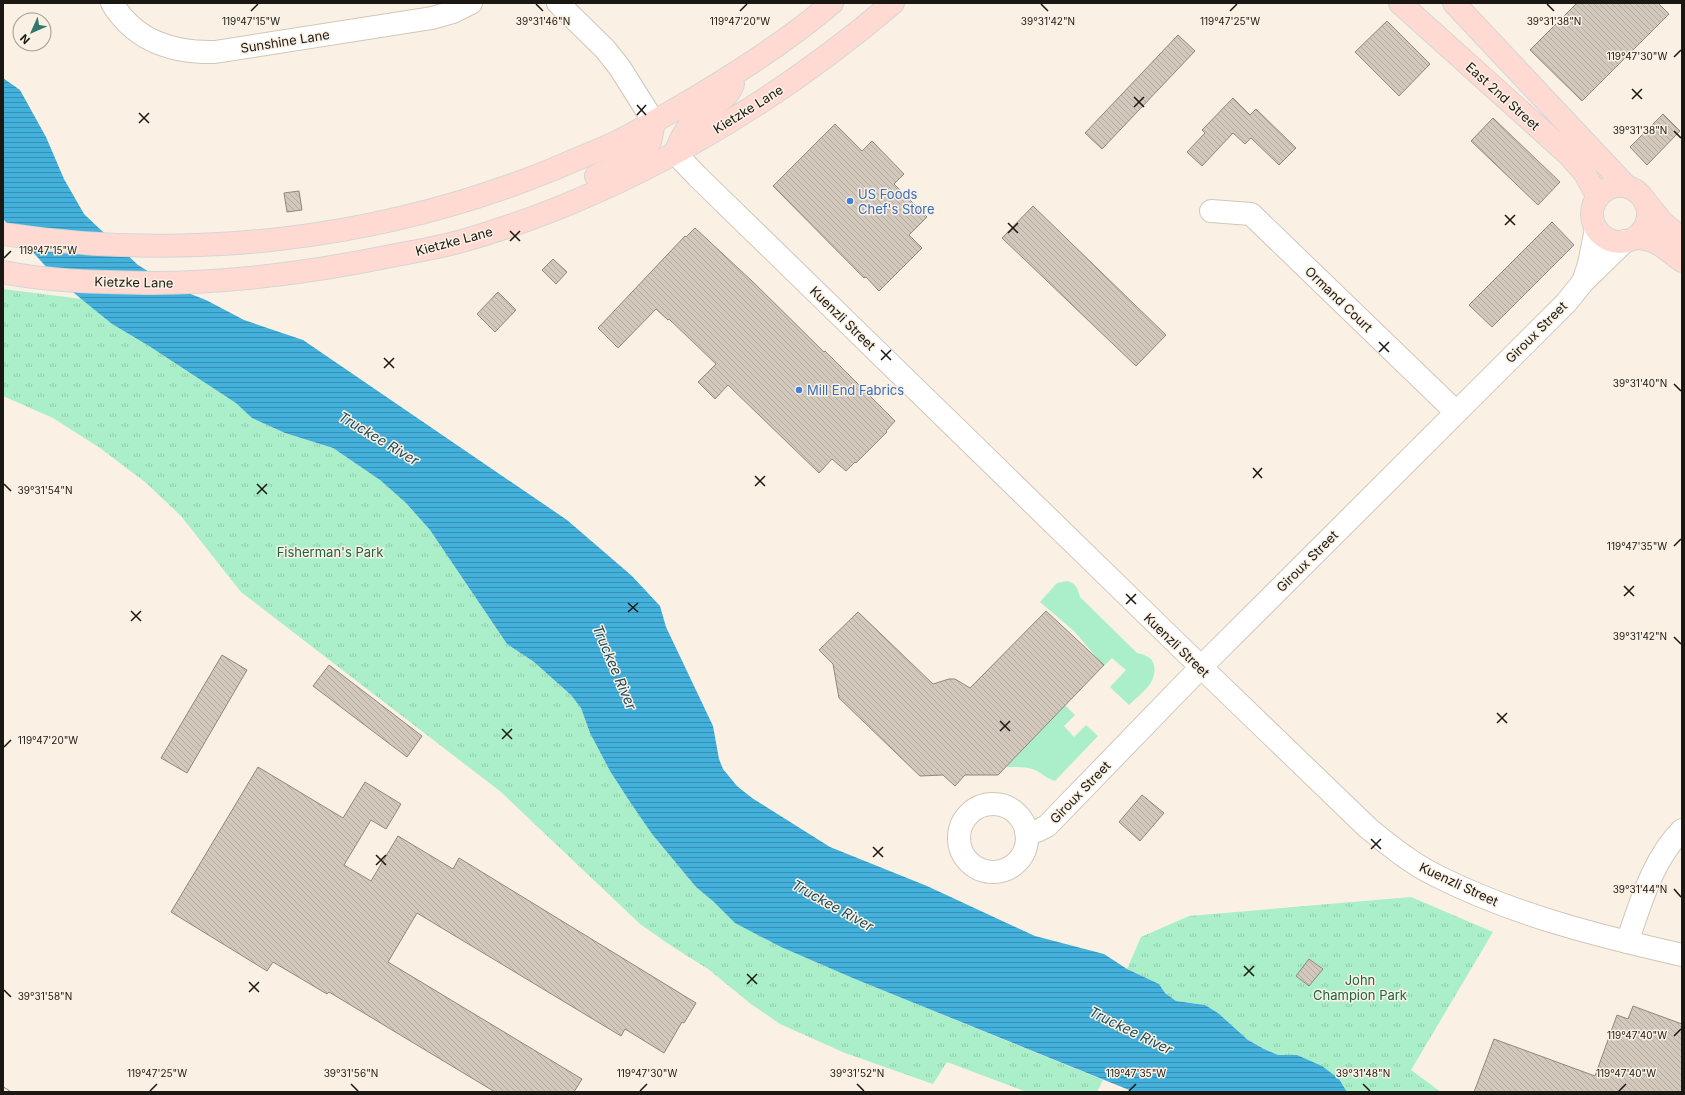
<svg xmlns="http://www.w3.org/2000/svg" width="1685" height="1095" font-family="Inter,sans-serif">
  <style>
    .park { fill: url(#park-tufts) }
    .garden { fill: #aaefc9 }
    .water { fill: url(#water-rules) }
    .building { fill: url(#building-back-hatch); stroke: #90887b }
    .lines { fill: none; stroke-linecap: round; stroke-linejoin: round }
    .minor-casing { stroke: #cfc7ba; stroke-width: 24 }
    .major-casing { stroke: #d6d5d5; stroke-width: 24 }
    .minor { stroke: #fff; stroke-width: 22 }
    .major { stroke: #ffdad3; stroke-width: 22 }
    .rail-casing { stroke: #89837b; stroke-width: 4.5 }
    .rail { stroke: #faf1e4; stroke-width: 3; stroke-dasharray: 9; stroke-linecap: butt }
    .ticks { fill: none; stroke: #1b1814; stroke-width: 1.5 }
    .shop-dot { fill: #3f7fe0; stroke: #faf1e4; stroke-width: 1.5 }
    .labels { text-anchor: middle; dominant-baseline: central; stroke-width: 3; stroke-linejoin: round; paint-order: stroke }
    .street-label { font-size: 13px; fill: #1b1814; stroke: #faf1e4 }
    .shop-label { font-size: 13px; fill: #366cbe; stroke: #faf1e4; text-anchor: start }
    .park-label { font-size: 13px; fill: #1c6444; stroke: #faf1e4 }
    .water-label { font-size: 14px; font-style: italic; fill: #1c4a5d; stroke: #faf1e4 }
    .ticks-label { font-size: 10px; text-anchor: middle; fill: #1b1814; stroke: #faf1e4; stroke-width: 3; stroke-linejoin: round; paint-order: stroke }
  </style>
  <defs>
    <pattern id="park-tufts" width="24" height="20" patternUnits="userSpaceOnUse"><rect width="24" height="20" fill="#aaefc9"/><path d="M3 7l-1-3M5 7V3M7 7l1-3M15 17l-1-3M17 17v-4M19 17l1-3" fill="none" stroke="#92ccac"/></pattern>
    <pattern id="water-rules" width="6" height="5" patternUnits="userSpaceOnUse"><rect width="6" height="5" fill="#43b1dc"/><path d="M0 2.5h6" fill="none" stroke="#378fb1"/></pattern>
    <pattern id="building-back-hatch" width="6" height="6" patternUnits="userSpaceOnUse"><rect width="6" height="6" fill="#d2c9bc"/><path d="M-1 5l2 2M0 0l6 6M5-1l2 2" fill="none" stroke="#b4aca1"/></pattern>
  </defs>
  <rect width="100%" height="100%" fill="#faf1e4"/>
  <!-- park -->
  <g class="park">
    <path d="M 3,289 L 82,299 L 112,324 L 149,346 L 237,403 L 252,418 L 285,433 L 333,448 L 380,480 L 406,503 L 430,530 L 507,644 L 534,662 L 571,695 L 581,708 L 590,733 L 610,771 L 630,802 L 652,834 L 696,887 L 714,902 L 781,947 L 855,979 L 1103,1080 L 1097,1092 L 1027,1092 L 947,1062 L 933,1084 L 845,1053 L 780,1024 L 751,1004 L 708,969 L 670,945 L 640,924 L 501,792 L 241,592 L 181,516 L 145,482 L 100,448 L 53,418 L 3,396 Z"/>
    <path d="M 1411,897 L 1493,932 L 1411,1070 L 1441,1092 L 1347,1092 L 1339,1079 L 1297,1055 L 1278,1055 L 1264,1049 L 1248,1040 L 1218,1013 L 1205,1005 L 1176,1001 L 1165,993 L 1159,984 L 1127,969 L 1141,937 L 1189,916 Z"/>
  </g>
  <!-- garden -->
  <g class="garden">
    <path d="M 1067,581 C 1076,583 1078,589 1080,597 L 1137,653 C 1145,655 1152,657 1154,665 C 1158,683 1140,694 1129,705 L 1110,687 L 1126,670 L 1112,658 L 1104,666 L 1074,631 L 1040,602 L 1057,583 Z"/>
    <path d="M 1065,705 L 1075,715 L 1064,726 L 1074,737 L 1086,725 L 1098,736 L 1055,781 C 1047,779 1042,773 1035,770 C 1026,766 1015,767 1006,767 Z"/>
  </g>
  <!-- water -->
  <path class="water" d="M 3,78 L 20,90 L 46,137 L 64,179 L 84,214 L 138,265 L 175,288 L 206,300 L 244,320 L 303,340 L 567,520 L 632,576 L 660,606 L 666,627 L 713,726 L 719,759 L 723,769 L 737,786 L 752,798 L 830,847 L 927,886 L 1035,936 L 1104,954 L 1127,969 L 1159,984 L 1165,993 L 1176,1001 L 1205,1005 L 1218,1013 L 1248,1040 L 1264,1049 L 1278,1055 L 1297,1055 L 1322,1066 L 1339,1079 L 1347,1092 L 1134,1092 L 855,979 L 781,947 L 735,923 L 714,902 L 696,887 L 652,834 L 630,802 L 610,771 L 590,733 L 581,708 L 571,695 L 534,662 L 507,644 L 430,530 L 406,503 L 380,480 L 333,448 L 285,433 L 252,418 L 236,403 L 149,346 L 112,324 L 58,280 L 3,219 Z"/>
  <!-- building -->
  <g class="building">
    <path d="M 1577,3 L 1658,3 L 1669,14 L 1582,101 L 1530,50 Z"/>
    <path d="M 1387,21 L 1430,64 L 1399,96 L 1355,52 Z"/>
    <path d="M 1178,35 L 1195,51 L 1102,149 L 1085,133 Z"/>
    <path d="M 1233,98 L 1250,115 L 1256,109 L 1296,148 L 1279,165 L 1251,138 L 1245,144 L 1233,133 L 1202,166 L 1187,152 L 1205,133 L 1202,130 Z"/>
    <path d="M 1663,114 L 1680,131 L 1647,165 L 1630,147 Z"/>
    <path d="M 1493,118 L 1560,182 L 1538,205 L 1471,141 Z"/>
    <path d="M 835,124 L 862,151 L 872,141 L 904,174 L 894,184 L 927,217 L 909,235 L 922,248 L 879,291 L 866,277 L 864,278 L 773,186 Z"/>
    <path d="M 299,191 L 302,210 L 287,212 L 284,193 Z"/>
    <path d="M 1033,206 L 1166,335 L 1136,366 L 1002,238 Z"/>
    <path d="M 1552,222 L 1574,245 L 1492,327 L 1469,305 Z"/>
    <path d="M 695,228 L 753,282 L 824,352 L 825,351 L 895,421 L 886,431 L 887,432 L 856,463 L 855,462 L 846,471 L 832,459 L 819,473 L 728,385 L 715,399 L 698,382 L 716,364 L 669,319 L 668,320 L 656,309 L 618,348 L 598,328 L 685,236 L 686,237 Z"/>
    <path d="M 553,259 L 567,272 L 556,284 L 542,270 Z"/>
    <path d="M 498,292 L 516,310 L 495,332 L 477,314 Z"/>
    <path d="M 1046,611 L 1104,665 L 998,775 L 965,775 L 955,786 L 943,775 L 920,776 L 839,698 L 833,664 L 819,650 L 858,612 L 933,684 L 949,679 L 955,679 L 970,688 Z"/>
    <path d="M 222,655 L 247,670 L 187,773 L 161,758 Z"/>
    <path d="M 329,665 L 422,736 L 407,757 L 313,686 Z"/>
    <path d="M 258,767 L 343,818 L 365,782 L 401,804 L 386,829 L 371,820 L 344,865 L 371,881 L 398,836 L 453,869 L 459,858 L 696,1003 L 684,1023 L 682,1022 L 664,1053 L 625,1029 L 621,1036 L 417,913 L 388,962 L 582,1079 L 574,1092 L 495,1092 L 329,992 L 327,994 L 273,962 L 267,971 L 171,912 Z"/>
    <path d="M 1142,795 L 1164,813 L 1140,841 L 1119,822 Z"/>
    <path d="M 1309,959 L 1323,969 L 1309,986 L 1296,976 Z"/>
    <path d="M 1633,1006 L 1682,1024 L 1682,1092 L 1474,1092 L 1494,1039 L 1595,1076 L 1617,1015 L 1628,1019 Z"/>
  </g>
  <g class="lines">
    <!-- minor casing -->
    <g class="minor-casing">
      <g id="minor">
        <path d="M 112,3 C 135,41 172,53 215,52 L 432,18 L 453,12 L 471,3"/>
        <path d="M 558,3 L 605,49 L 620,68 L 654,122"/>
        <path d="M 675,153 L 698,177 L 1201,667 L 1368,828 C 1390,846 1412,864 1437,876 C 1514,915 1599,936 1682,955"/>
        <path d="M 1211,211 L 1251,214 L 1456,412"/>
        <path d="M 1584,279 L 1589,264 L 1596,229"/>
        <circle cx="993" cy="838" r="34"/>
        <path d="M 1026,832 L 1037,831 L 1047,826 L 1201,667 L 1566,303 L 1583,282 L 1625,241"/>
        <path d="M 1627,942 C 1641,903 1652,860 1682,830"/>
      </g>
    </g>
    <!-- major casing -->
    <g class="major-casing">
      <g id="major">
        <path d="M 1400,3 L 1569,155 L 1584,172 L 1598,197"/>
        <path d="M 1454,3 L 1626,186"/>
        <path d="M 675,153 C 681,139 686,126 699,116 C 711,106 728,100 733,84"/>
        <path d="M 596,176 L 634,157 L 650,142 L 654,122"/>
        <circle cx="1620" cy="214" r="28"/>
        <path d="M 1645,201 L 1663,223 L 1682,239"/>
        <path d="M 3,234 C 188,262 380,240 554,169 C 576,159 598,151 619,141 C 644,128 669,113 693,99 C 742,70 789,40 832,3"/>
        <path d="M 1635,238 C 1659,239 1663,248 1682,261"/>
        <path d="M 3,272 C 51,282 103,282 152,283 C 235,283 314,272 396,255 C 418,251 440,247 462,241 C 620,196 768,109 893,3"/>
      </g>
    </g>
    <!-- minor -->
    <use href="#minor" class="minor"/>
    <!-- major -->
    <use href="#major" class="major"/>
    <!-- rail casing -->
    <g class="rail-casing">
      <path id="rail" d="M 3,1089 L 8,1092"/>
    </g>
    <!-- rail -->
    <use href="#rail" class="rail"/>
  </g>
  <!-- ticks -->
  <path class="ticks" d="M 536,4 L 543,11M 1041,4 L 1048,11M 1547,4 L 1554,11M 251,11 L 258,4M 740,11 L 747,4M 1230,11 L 1237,4M 1674,57 L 1681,50M 1632,89 L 1642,99M 1134,97 L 1144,107M 1632,99 L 1642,89M 637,105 L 646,115M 1134,107 L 1144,97M 139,113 L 149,123M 637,115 L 646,105M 139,123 L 149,113M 1674,131 L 1681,138M 1505,215 L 1515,225M 1008,223 L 1018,233M 1505,225 L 1515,215M 510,231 L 520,241M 1008,233 L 1018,223M 510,241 L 520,231M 4,258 L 11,251M 1379,342 L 1389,352M 881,350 L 891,360M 1379,352 L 1389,342M 384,358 L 394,368M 881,360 L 891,350M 384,368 L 394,358M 1674,384 L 1681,391M 1253,468 L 1262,478M 755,476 L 765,486M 1253,478 L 1262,468M 4,484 L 11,491M 257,484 L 267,494M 755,486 L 765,476M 257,494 L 267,484M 1674,546 L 1681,539M 1624,586 L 1634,596M 1126,594 L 1136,604M 1624,596 L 1634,586M 628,603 L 638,612M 1126,604 L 1136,594M 131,611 L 141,621M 628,612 L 638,603M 131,621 L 141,611M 1674,637 L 1681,644M 1497,713 L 1507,723M 1000,721 L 1010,731M 1497,723 L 1507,713M 502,729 L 512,739M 1000,731 L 1010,721M 502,739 L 512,729M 4,747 L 11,740M 1371,839 L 1381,849M 873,847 L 883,857M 1371,849 L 1381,839M 376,855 L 386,865M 873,857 L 883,847M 376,865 L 386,855M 1674,889 L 1681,897M 1244,966 L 1254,976M 747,974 L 757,984M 1244,976 L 1254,966M 249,982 L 259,992M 747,984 L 757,974M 4,990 L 11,997M 249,992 L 259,982M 1674,1036 L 1681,1029M 351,1084 L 358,1091M 857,1084 L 864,1091M 1363,1084 L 1370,1091M 150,1091 L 157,1084M 640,1091 L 647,1084M 1129,1091 L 1136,1084M 1619,1091 L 1626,1084"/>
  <!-- markers -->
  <g class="shop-dot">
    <circle cx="850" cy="201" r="4"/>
    <circle cx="799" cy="390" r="4"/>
  </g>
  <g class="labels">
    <!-- street labels -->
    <g class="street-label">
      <text transform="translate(285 41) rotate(-9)">Sunshine Lane</text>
      <text transform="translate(1503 96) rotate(42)">East 2nd Street</text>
      <text transform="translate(748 109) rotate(-32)">Kietzke Lane</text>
      <text transform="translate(454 241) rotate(-15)">Kietzke Lane</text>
      <text transform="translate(134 282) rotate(1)">Kietzke Lane</text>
      <text transform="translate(1339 299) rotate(44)">Ormand Court</text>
      <text transform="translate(843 318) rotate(44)">Kuenzli Street</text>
      <text transform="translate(1536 332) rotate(-45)">Giroux Street</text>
      <text transform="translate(1307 561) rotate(-45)">Giroux Street</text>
      <text transform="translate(1177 645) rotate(44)">Kuenzli Street</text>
      <text transform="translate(1080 792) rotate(-46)">Giroux Street</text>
      <text transform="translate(1459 884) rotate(25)">Kuenzli Street</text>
    </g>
    <!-- shop labels -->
    <g class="shop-label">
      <text x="858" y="194">US Foods<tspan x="858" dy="15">Chef's Store</tspan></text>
      <text x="807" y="390">Mill End Fabrics</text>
    </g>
    <!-- park labels -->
    <g class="park-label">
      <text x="330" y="552">Fisherman's Park</text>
      <text x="1360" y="980">John<tspan x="1360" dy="15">Champion Park</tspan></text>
    </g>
    <!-- water labels -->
    <g class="water-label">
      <text transform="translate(379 438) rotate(31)">Truckee River</text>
      <text transform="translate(615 667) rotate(67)">Truckee River</text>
      <text transform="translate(833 905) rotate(29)">Truckee River</text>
      <text transform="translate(1131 1030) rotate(26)">Truckee River</text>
    </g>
  </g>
  <g class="ticks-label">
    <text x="251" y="25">119°47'15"W</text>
    <text x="543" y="25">39°31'46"N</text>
    <text x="740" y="25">119°47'20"W</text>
    <text x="1048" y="25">39°31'42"N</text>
    <text x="1230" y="25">119°47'25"W</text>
    <text x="1554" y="25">39°31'38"N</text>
    <text x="1637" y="60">119°47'30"W</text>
    <text x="1640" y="134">39°31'38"N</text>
    <text x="48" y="254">119°47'15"W</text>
    <text x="1640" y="387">39°31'40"N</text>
    <text x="45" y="494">39°31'54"N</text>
    <text x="1637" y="550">119°47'35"W</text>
    <text x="1640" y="640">39°31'42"N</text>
    <text x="48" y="744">119°47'20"W</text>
    <text x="1640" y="893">39°31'44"N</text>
    <text x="45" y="1000">39°31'58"N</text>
    <text x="1637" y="1039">119°47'40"W</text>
    <text x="157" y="1077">119°47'25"W</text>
    <text x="351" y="1077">39°31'56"N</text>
    <text x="647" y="1077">119°47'30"W</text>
    <text x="857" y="1077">39°31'52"N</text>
    <text x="1136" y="1077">119°47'35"W</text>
    <text x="1363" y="1077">39°31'48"N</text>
    <text x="1626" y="1077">119°47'40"W</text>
  </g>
  <!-- border -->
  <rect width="1685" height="1095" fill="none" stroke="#1b1814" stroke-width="8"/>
  <!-- north arrow -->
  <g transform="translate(32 32) rotate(225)"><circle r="19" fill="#faf1e4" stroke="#a19a91"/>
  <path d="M0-3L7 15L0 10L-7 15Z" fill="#31776d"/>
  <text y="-6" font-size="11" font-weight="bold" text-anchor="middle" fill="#1b1814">N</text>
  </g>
</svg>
